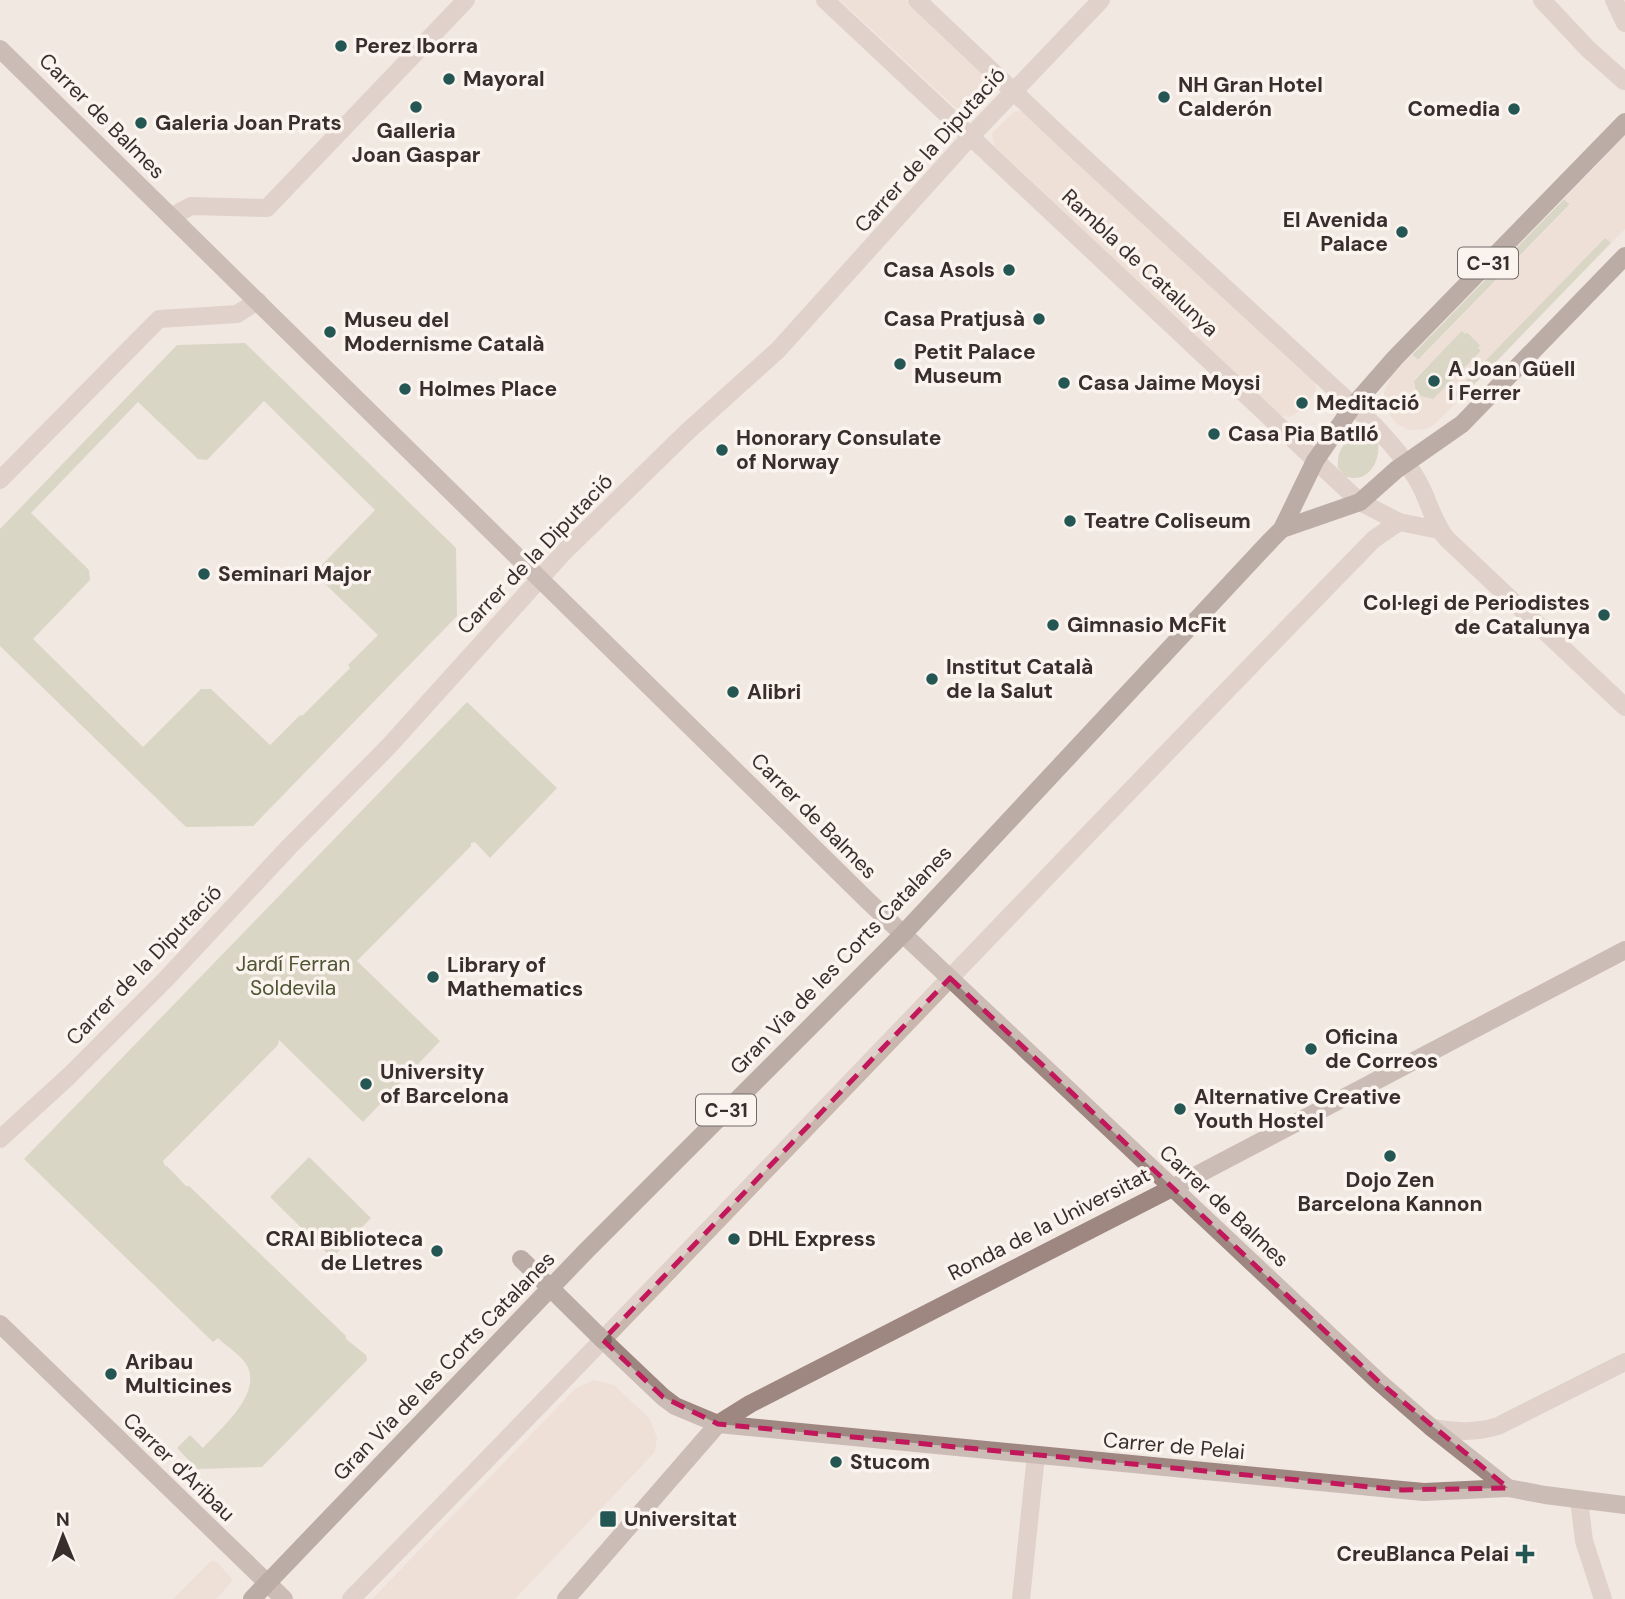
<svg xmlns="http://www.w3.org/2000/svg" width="1625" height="1599" font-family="'DM Sans',sans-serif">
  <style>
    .green { fill: #bac0a3; fill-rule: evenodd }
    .plaza { fill: #e8d7ca; fill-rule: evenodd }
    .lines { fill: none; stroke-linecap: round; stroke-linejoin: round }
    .minor { stroke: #c9b7ae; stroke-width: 18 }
    .tertiary { stroke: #c9b7ae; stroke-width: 18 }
    .secondary { stroke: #9d8780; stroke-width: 18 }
    .primary { stroke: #79645e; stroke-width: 18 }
    .marked { fill: none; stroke: #c2185b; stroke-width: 5; stroke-dasharray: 14 9; stroke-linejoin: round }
    .poi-dot { fill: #245754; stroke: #faf3ee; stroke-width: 2.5 }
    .labels { text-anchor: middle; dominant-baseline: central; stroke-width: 7; stroke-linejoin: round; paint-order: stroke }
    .shield { fill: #faf3ee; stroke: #736966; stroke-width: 2 }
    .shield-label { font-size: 19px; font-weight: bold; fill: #392e2c }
    .poi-label { font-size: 21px; font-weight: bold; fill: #392e2c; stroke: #faf3ee; text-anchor: start }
    .street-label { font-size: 21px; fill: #392e2c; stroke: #faf3ee }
    .park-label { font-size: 21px; fill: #4d5532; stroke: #faf3ee }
  </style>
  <rect width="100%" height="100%" fill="#f2e8e2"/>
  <!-- green -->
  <g class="green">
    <path d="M 1564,199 L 1570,204 L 1418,360 L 1412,355 Z"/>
    <path d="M 1605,237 L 1611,243 L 1459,400 L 1453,394 Z"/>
    <path d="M 1462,330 L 1467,332 L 1480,345 L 1481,351 L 1433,400 L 1421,396 L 1415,388 L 1414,381 Z"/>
    <path d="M 245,343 L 456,548 L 457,616 L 253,826 L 186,827 L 0,646 L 0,529 L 177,345 ZM 264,401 L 375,510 L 319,568 L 319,578 L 378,635 L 348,665 L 350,668 L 302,716 L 300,715 L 270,745 L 211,689 L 201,689 L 143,747 L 33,639 L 90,580 L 89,570 L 31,513 L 138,402 L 198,459 L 207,460 Z"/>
    <path d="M 1368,434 L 1378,442 C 1381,462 1367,485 1345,476 L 1338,468 C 1336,448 1348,434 1368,434 Z"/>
    <path d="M 467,702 L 557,788 L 490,858 L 475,842 L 471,843 L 471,846 L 357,961 L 440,1041 L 363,1122 L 279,1040 L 278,1045 L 163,1161 L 165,1166 L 167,1166 L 186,1186 L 189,1186 L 346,1336 L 346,1339 L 366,1355 L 367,1360 L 262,1467 L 197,1469 L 177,1448 L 190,1435 L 203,1448 C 220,1429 264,1393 246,1364 C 241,1355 226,1346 218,1338 L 213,1342 L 24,1159 Z"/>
    <path d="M 309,1157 L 371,1218 L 332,1258 L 270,1197 Z"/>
  </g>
  <!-- plaza -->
  <g class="plaza">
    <path d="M 840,0 L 906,0 L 982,73 L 988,79 L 988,87 L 965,111 L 958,110 Z"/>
    <path d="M 1019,111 L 1025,112 L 1315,377 L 1316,393 L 1297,413 L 1290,417 L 1276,415 L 994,145 L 992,133 L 1014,112 Z"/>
    <path d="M 1625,136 L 1625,229 L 1611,243 L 1605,238 L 1454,393 L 1459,400 L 1434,425 L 1425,429 L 1409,430 L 1395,423 L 1386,408 L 1384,401 L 1384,392 L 1391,376 L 1412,355 L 1419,360 L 1570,205 L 1564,199 ZM 1462,331 L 1465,334 L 1468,332 L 1480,345 L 1478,348 L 1481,351 L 1433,399 L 1421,396 L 1415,388 L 1414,380 Z"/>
    <path d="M 594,1380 L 614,1385 L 649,1418 L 657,1437 L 655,1452 L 515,1599 L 372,1599 L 576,1388 Z"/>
    <path d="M 211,1561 L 217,1562 L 233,1580 L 219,1596 L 216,1599 L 173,1599 Z"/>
  </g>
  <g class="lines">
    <!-- minor -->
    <g class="minor">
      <path d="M 825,0 L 1360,502 L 1399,522 L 1439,530"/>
      <path d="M 917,0 L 1066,141 L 1374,425 C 1391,444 1407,461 1419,483 C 1429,501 1433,523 1447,539 L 1625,707"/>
      <path d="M 1542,0 L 1588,49 L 1624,81"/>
      <path d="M 171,217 L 191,206 L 267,208 L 466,0"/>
      <path d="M 0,480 L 159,319 L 237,314 L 258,301"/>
      <path d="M 0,1139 L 69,1076 L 165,980 L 289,847 L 389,746 L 564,552 L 688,431 L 778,350 L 971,136 L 1101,0"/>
      <path d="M 1432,1428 C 1456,1432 1475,1433 1498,1426 L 1625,1362"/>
      <path d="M 1579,1500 L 1584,1541 L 1603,1599"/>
      <path d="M 351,1599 C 695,1248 1031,890 1374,539 L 1399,522"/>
      <path d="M 1021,1599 L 1036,1455"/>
    </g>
    <!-- tertiary -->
    <path class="tertiary" d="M 1614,0 L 1625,23"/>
    <!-- secondary -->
    <g class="secondary">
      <path d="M 0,49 L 869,902 L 1378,1381 L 1432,1428 L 1508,1488"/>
      <path d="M 0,1324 L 284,1599"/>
      <path d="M 603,1340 L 663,1397 L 675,1406 L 718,1424 L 1402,1490 L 1424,1492 L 1508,1488 L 1545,1495 L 1625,1505"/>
      <path d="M 566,1599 L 718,1424 L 750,1404 L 1172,1188 L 1625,950"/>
    </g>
    <!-- primary -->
    <g class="primary">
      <path d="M 1282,529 L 1360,502 L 1396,470 L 1462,424 L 1625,256"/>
      <path d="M 521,1259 L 603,1340"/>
      <path d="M 252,1599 L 585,1252 L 903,934 L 1271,540 L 1282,529 L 1315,461 L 1353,406 L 1395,358 L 1625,122"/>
    </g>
  </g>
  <!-- marked area -->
  <path d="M0 0H1625V1599H0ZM 950,978 L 1378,1381 L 1508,1488 L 1402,1490 L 718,1424 L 663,1397 L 603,1340 Z" fill="#f2e8e2" fill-opacity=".55" fill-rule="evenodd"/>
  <path class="marked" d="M 950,978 L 1378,1381 L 1508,1488 L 1402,1490 L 718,1424 L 663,1397 L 603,1340 Z"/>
  <!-- markers -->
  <g class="poi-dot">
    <circle cx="341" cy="46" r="7"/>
    <circle cx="449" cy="79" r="7"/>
    <circle cx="1164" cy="97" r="7"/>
    <circle cx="416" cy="107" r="7"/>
    <circle cx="1514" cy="109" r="7"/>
    <circle cx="141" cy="123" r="7"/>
    <circle cx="1402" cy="232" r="7"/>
    <circle cx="1009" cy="270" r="7"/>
    <circle cx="1039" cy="319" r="7"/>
    <circle cx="330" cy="332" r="7"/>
    <circle cx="900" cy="364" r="7"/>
    <circle cx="1434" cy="381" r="7"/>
    <circle cx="1064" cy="383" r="7"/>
    <circle cx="405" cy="389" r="7"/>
    <circle cx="1302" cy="403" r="7"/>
    <circle cx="1214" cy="434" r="7"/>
    <circle cx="722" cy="450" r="7"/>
    <circle cx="1070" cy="521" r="7"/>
    <circle cx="204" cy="574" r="7"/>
    <circle cx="1604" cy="615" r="7"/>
    <circle cx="1053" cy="625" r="7"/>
    <circle cx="932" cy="679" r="7"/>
    <circle cx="733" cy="692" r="7"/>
    <circle cx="433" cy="977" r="7"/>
    <circle cx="1311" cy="1049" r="7"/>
    <circle cx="366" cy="1084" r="7"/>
    <circle cx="1180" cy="1109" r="7"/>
    <circle cx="1390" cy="1156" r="7"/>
    <circle cx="734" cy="1239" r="7"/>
    <circle cx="437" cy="1251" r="7"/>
    <circle cx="111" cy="1374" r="7"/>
    <circle cx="836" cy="1462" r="7"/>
    <rect x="599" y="1510" width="18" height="18" rx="3.5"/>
    <path d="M1521.5 1543.5h7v7h7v7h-7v7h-7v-7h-7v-7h7z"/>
  </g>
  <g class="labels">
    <!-- shield labels -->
    <g class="shield">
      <rect x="1458" y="247.5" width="60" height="31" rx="5"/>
      <rect x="696" y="1094.5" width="60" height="31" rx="5"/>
    </g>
    <g class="shield-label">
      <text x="1488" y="263">C-31</text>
      <text x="726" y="1110">C-31</text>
    </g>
    <!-- poi labels -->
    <g class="poi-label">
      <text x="355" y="46">Perez Iborra</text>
      <text x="463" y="79">Mayoral</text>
      <text x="1178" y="85">NH Gran Hotel<tspan x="1178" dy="24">Calderón</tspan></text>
      <text x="1500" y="109" text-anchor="end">Comedia</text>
      <text x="155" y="123">Galeria Joan Prats</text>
      <text x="416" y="131" text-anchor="middle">Galleria<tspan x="416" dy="24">Joan Gaspar</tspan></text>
      <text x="1388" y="220" text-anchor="end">El Avenida<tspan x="1388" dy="24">Palace</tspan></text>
      <text x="995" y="270" text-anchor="end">Casa Asols</text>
      <text x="1025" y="319" text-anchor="end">Casa Pratjusà</text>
      <text x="344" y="320">Museu del<tspan x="344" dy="24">Modernisme Català</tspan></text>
      <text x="914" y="352">Petit Palace<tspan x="914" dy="24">Museum</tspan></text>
      <text x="1448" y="369">A Joan Güell<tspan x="1448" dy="24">i Ferrer</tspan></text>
      <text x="1078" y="383">Casa Jaime Moysi</text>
      <text x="419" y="389">Holmes Place</text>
      <text x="1316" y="403">Meditació</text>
      <text x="1228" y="434">Casa Pia Batlló</text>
      <text x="736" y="438">Honorary Consulate<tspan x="736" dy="24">of Norway</tspan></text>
      <text x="1084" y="521">Teatre Coliseum</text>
      <text x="218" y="574">Seminari Major</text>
      <text x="1590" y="603" text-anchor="end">Col·legi de Periodistes<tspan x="1590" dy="24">de Catalunya</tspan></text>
      <text x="1067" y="625">Gimnasio McFit</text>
      <text x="946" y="667">Institut Català<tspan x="946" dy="24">de la Salut</tspan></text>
      <text x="747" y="692">Alibri</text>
      <text x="447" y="965">Library of<tspan x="447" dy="24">Mathematics</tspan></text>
      <text x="1325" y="1037">Oficina<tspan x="1325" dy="24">de Correos</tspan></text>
      <text x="380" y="1072">University<tspan x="380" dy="24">of Barcelona</tspan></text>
      <text x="1194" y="1097">Alternative Creative<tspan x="1194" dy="24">Youth Hostel</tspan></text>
      <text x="1390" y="1180" text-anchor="middle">Dojo Zen<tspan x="1390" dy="24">Barcelona Kannon</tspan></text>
      <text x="423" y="1239" text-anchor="end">CRAI Biblioteca<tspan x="423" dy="24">de Lletres</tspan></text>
      <text x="748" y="1239">DHL Express</text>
      <text x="125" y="1362">Aribau<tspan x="125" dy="24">Multicines</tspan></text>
      <text x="850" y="1462">Stucom</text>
      <text x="624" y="1519">Universitat</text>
      <text x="1509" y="1554" text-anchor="end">CreuBlanca Pelai</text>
    </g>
    <!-- street labels -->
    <g class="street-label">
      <text transform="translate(102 116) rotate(45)">Carrer de Balmes</text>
      <text transform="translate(930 150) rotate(-48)">Carrer de la Diputació</text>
      <text transform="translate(1140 263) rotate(43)">Rambla de Catalunya</text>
      <text transform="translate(535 554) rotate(-46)">Carrer de la Diputació</text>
      <text transform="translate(814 816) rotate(45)">Carrer de Balmes</text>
      <text transform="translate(841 960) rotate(-46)">Gran Via de les Corts Catalanes</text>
      <text transform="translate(144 965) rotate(-46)">Carrer de la Diputació</text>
      <text transform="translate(1224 1206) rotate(43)">Carrer de Balmes</text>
      <text transform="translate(1049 1224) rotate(-27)">Ronda de la Universitat</text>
      <text transform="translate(444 1366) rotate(-46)">Gran Via de les Corts Catalanes</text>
      <text transform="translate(1174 1446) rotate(5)">Carrer de Pelai</text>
      <text transform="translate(179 1467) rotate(44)">Carrer d'Aribau</text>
    </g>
    <!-- park labels -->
    <g class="park-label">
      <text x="293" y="964">Jardí Ferran<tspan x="293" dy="24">Soldevila</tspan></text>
    </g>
  </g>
  <!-- north arrow -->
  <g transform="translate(63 1536) rotate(359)" stroke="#faf3ee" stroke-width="5" paint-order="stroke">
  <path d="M0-5L12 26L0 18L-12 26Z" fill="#392e2c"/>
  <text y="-10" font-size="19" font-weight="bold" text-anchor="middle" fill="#392e2c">N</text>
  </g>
</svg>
